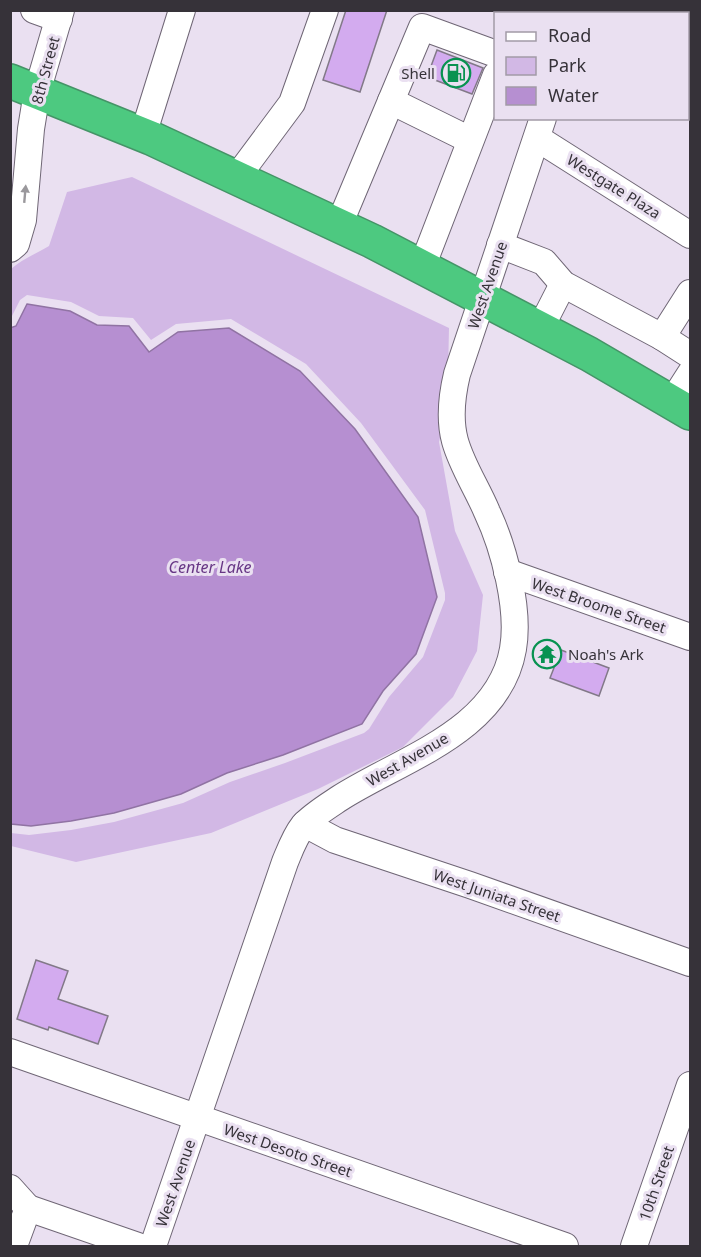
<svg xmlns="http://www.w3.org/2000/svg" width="701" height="1257" font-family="'Noto Sans',sans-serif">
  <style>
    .green { fill: #d2b8e5 }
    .water { fill: #b68fd1; stroke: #9073a3; stroke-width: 1.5 }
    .building { fill: #d3abef; stroke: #827988; stroke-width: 1.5 }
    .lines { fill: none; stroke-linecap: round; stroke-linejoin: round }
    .minor-casing { stroke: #6f6675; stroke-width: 28 }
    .highway-casing { stroke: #459467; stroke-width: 36 }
    .minor { stroke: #fff; stroke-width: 26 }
    .highway { stroke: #4dc980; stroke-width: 33 }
    .oneway { fill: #9a989c }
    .labels { text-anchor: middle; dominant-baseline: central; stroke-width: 6; stroke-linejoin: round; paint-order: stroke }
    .street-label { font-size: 15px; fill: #363239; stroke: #eae0f1 }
    .poi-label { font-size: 15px; fill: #363239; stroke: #eae0f1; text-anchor: end }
    .water-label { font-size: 16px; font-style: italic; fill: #673685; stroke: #eae0f1 }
  </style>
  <rect width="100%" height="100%" fill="#eae0f1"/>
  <!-- green -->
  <path class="green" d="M 132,177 L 449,328 C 448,365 449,407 439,442 L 455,531 L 483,595 L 477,651 L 453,697 L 403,747 L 318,789 L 211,833 L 76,862 L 11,846 L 11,833 L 29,835 L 71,830 L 114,822 L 183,803 L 230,782 L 285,763 L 364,733 L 369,729 L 389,697 L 423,657 L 445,600 L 445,593 L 425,510 L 361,423 L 306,364 L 231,319 L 176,324 L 151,340 L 133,318 L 99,316 L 71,302 L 27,295 L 20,300 L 11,318 L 11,269 C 21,260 37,253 49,246 L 67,192 Z"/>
  <!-- water -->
  <path class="water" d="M 27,304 L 70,311 L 97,325 L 129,326 L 149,352 L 178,332 L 229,328 L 300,371 L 355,429 L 418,517 L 437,597 L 416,654 L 383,691 L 362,724 L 283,755 L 227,773 L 181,794 L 114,813 L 71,821 L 31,826 L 11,824 L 10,328 L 16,326 Z"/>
  <!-- building -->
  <g class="building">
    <path d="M 346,10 L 387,10 L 360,92 L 323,80 Z"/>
    <path d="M 437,50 L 483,68 L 472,94 L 427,77 Z"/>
    <path d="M 561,650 L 609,668 L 599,696 L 550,678 Z"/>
    <path d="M 36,960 L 68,971 L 58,999 L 108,1016 L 98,1044 L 49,1027 L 48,1030 L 17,1019 Z"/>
  </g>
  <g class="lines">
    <!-- minor casing -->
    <g class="minor-casing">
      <g id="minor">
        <path d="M 34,10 L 59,19"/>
        <path d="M 529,10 L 537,14"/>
        <path d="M 579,14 L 580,10"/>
        <path d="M 688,65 L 690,66"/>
        <path d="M 391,101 L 470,140"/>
        <path d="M 143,135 L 182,10"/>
        <path d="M 537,138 L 690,235"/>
        <path d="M 237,177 L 292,103 L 325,10"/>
        <path d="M 339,225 L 422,27 L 496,54"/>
        <path d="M 500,245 L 544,262 L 563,284 L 662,337 L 690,293"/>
        <path d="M 10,249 L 16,244 L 23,220 L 31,129 L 37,92 L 61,10"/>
        <path d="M 422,267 L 496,75"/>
        <path d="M 540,329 L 563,284"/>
        <path d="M 662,337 L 690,355"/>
        <path d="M 672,402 L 690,374"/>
        <path d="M 507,572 L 690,637"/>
        <path d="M 305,824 L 335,840 L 470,885 L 690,963"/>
        <path d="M 10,1052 L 565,1246"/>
        <path d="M 10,1188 L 28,1208"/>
        <path d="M 14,1246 L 28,1208 L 138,1246"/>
        <path d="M 153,1246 L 285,862 C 290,850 295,836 303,826 C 313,815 328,806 340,798 C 401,759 499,731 513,649 C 520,609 504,548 487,512 C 477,488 462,466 455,441 C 449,419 452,395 457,374 L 543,118"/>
        <path d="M 634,1246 L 690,1085"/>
      </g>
    </g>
    <!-- highway casing -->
    <g class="highway-casing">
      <path id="highway" d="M 10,81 L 151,138 L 372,241 L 589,354 L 690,413"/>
    </g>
    <!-- minor -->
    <use href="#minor" class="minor"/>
    <!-- highway -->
    <use href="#highway" class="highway"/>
  </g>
  <!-- one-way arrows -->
  <defs><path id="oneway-solid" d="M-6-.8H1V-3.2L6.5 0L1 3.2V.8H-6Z" transform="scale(1.5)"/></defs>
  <use class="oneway" href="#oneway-solid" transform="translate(25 194) rotate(-85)"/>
  <!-- icons -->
  <defs>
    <g id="fuel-ring" transform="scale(1.5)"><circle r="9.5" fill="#eae0f1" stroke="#089251" stroke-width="1.5"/><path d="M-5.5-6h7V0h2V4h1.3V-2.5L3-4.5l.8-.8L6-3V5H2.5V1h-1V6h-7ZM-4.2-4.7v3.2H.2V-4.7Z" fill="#089251"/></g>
    <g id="temple-ring" transform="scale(1.5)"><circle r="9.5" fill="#eae0f1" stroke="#089251" stroke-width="1.5"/><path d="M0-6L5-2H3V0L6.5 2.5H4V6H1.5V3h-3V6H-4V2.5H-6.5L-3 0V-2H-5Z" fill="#089251"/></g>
  </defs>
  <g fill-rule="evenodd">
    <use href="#fuel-ring" x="456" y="73"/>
    <use href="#temple-ring" x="547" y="654"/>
  </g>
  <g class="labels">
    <!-- street labels -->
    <g class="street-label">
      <text transform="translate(45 70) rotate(-75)">8th Street</text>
      <text transform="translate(614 186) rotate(32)">Westgate Plaza</text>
      <text transform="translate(487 285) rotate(-71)">West Avenue</text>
      <text transform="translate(599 605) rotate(19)">West Broome Street</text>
      <text transform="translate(407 759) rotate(-30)">West Avenue</text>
      <text transform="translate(497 895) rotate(19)">West Juniata Street</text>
      <text transform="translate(288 1150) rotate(19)">West Desoto Street</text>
      <text transform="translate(175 1183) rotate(-71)">West Avenue</text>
      <text transform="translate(656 1183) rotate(-71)">10th Street</text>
    </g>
    <!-- poi labels -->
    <g class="poi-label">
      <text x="435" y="73">Shell</text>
      <text x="568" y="654" text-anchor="start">Noah's Ark</text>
    </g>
    <!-- water labels -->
    <g class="water-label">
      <text x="210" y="567">Center Lake</text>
    </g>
  </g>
  <!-- border -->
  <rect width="701" height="1257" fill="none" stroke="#363239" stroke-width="24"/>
  <!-- legend -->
  <rect x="494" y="12" width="195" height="108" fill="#eae0f1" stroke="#a29aa7" stroke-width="1.5"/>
  <rect x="506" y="32" width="30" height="9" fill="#ffffff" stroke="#a29aa7" stroke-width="1.5"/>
  <text x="548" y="42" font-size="18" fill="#363239">Road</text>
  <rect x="506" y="57" width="30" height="18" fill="#d2b8e5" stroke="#a29aa7" stroke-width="1.5"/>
  <text x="548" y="72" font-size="18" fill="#363239">Park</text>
  <rect x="506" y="87" width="30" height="18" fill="#b68fd1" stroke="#a29aa7" stroke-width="1.5"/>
  <text x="548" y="102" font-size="18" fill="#363239">Water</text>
</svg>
